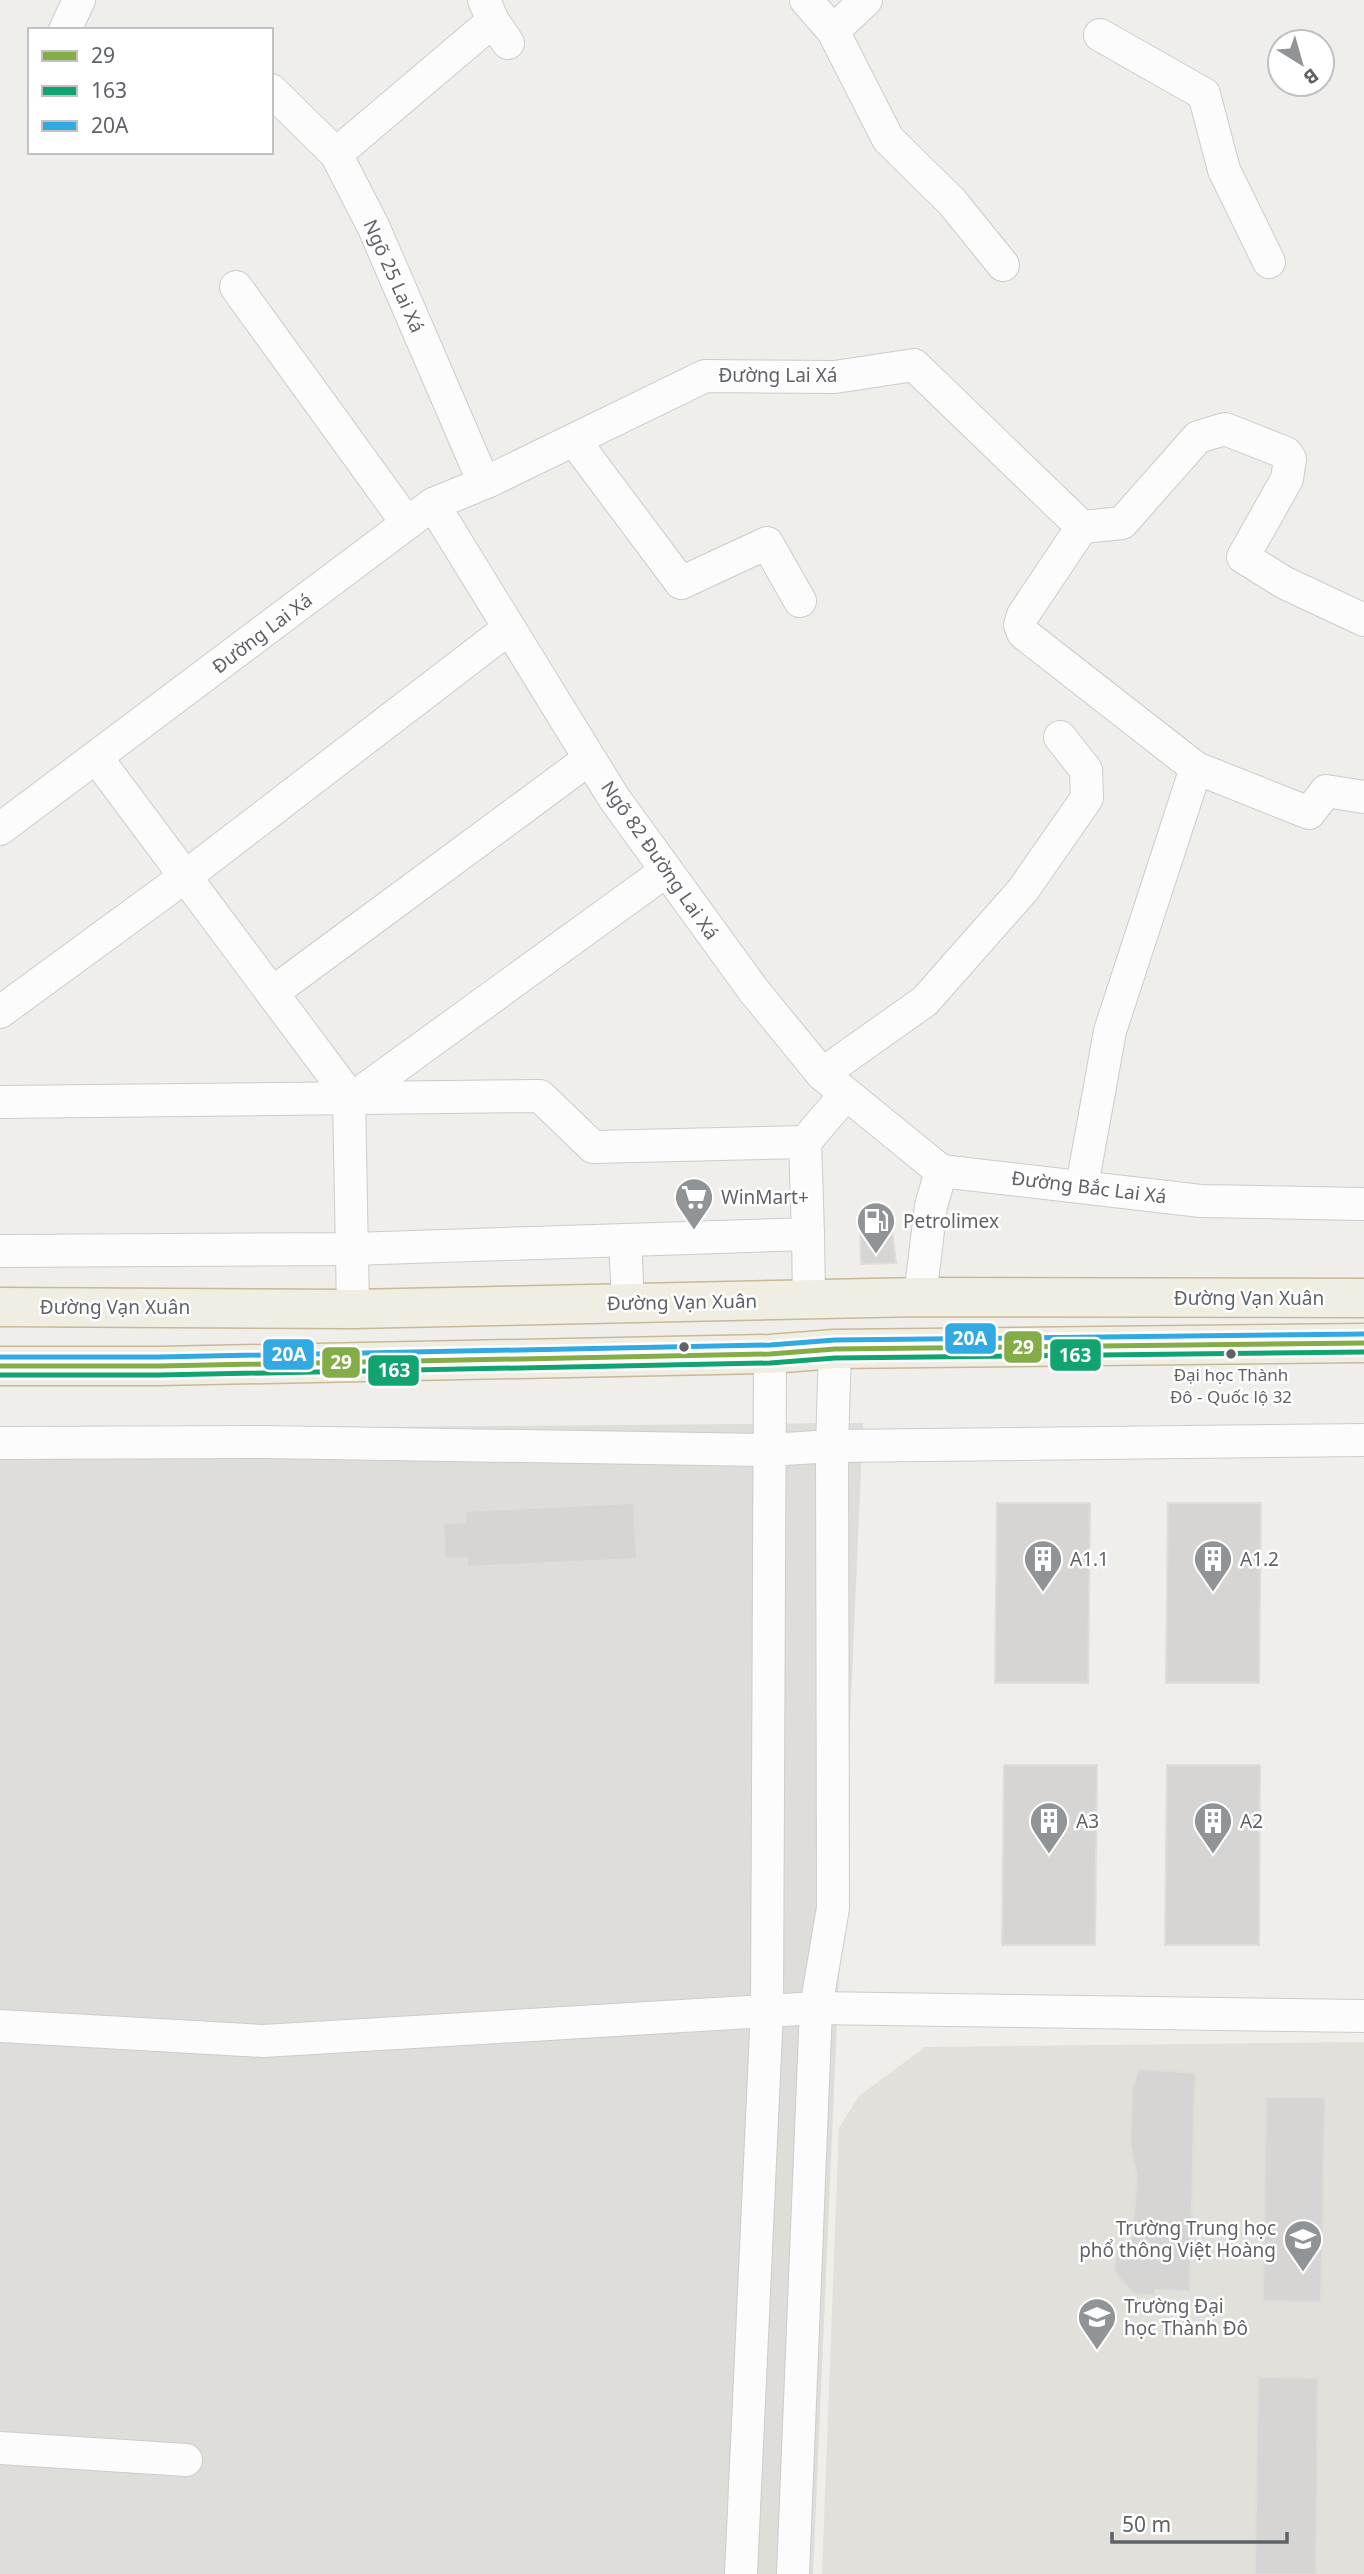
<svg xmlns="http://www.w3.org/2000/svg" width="1364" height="2574" font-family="'Noto Sans',sans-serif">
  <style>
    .industrial { fill: #dfddda }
    .education { fill: #e2e0da }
    .building { fill: #d6d5d3; stroke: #deddd9; stroke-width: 2 }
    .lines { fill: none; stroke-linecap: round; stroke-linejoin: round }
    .minor-casing { stroke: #cbcccc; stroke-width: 34 }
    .highway-casing { stroke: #c8b996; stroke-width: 41 }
    .minor { stroke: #fdfcfc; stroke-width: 32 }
    .highway { stroke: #f0ede3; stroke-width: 38 }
    .bus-1-casing { stroke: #fff; stroke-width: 10 }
    .bus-2-casing { stroke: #fff; stroke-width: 10 }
    .bus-3-casing { stroke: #fff; stroke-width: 10 }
    .bus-1 { stroke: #84ac47; stroke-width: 5 }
    .bus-2 { stroke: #11a471; stroke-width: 5 }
    .bus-3 { stroke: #32a9e1; stroke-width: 5 }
    .bus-dot { fill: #5f6368; stroke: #fff; stroke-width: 2.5 }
    .labels { text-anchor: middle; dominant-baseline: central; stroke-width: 5; stroke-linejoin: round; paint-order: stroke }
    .bus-label { font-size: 17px; fill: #5f6368; stroke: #fff }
    .street-label { font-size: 19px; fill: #5f6368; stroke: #fff }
    .poi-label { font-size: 19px; fill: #5f6368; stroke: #fff; text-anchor: start }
    .line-badge { stroke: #fff; stroke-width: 2.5 }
    .badge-label { font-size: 19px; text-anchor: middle; font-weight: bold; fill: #fff }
  </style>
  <rect width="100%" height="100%" fill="#efeeea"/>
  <!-- industrial -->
  <path class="industrial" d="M 863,1423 L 813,2574 L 0,2574 L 0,1430 Z"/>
  <!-- education -->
  <path class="education" d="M 1364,2042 L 1364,2574 L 822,2574 L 839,2128 L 859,2096 L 925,2047 Z"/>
  <!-- building -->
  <g class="building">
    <path d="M 860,1229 L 892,1229 L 896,1263 L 861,1264 Z"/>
    <path d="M 634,1503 L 637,1559 L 467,1567 L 467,1558 L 445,1559 L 443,1523 L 466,1522 L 465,1511 Z"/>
    <path d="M 997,1503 L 1090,1503 L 1088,1683 L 995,1683 Z"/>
    <path d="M 1168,1503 L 1261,1503 L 1259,1683 L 1166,1683 Z"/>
    <path d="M 1004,1765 L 1097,1765 L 1095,1945 L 1002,1945 Z"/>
    <path d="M 1167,1765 L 1260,1765 L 1259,1945 L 1165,1945 Z"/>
    <path d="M 1139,2069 L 1195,2073 L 1190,2291 L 1155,2290 L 1155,2295 L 1134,2294 L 1114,2272 L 1116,2252 L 1132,2237 L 1137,2177 L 1131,2146 L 1132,2089 Z"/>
    <path d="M 1266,2097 L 1325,2097 L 1321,2302 L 1263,2301 Z"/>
    <path d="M 1258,2377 L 1318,2378 L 1316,2574 L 1255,2574 Z"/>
  </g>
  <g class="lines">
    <!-- minor casing -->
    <g class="minor-casing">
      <g id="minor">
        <path d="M 484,0 L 493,21 L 508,43"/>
        <path d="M 806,0 L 833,31 L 888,139 L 952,202 L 1003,265"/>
        <path d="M 65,30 L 79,0"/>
        <path d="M 833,31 L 866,0"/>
        <path d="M 1100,35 L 1204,94 L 1224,170 L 1269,262"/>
        <path d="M 271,90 L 336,154 L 374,228 L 484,483"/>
        <path d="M 336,154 L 493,21"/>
        <path d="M 236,287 L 407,523"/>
        <path d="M 574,440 L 681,583 L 767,543 L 800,601"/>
        <path d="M 433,504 L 614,798 L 754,991 L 822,1074 L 941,1171"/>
        <path d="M 1082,527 L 1023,615 L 1020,625 L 1023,633 L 1196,768 L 1309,813 L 1326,791 L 1364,797"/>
        <path d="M 96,757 L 349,1096 L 353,1309"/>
        <path d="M 0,829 L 433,504 L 489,481 L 705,376 L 835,377 L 914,365 L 1082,527 L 1122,523 L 1198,437 L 1225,429 L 1286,453 L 1290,459 L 1287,479 L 1243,557 L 1285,583 L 1364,620"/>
        <path d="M 272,993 L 589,759"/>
        <path d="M 0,1012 L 186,876 L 508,629"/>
        <path d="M 822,1074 L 925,1001 L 1023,890 L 1087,798 L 1086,770 L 1060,737"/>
        <path d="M 353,1098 L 666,871"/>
        <path d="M 0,1102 L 540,1096 L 593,1147 L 805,1142 L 846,1094"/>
        <path d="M 941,1171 L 1201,1201 L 1364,1204"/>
        <path d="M 1082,1186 L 1110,1031 L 1196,768"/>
        <path d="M 808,1234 L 809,1299"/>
        <path d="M 625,1240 L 628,1303"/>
        <path d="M 0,1251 L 352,1249 L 808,1234 L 805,1142"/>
        <path d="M 920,1297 L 931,1206 L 941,1171"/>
        <path d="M 0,1443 L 265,1442 L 769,1450 L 832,1446 L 1364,1440"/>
        <path d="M 0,2026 L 263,2041 L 816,2008 L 1364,2016"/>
        <path d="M 0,2448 L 186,2460"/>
        <path d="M 741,2574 L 767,2010 L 770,1354"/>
        <path d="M 793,2574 L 816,2008 L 833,1908 L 832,1446 L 835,1349"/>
      </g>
    </g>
    <!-- highway casing -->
    <g class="highway-casing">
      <g id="highway">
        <path d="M 0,1307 L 353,1309 L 920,1297 L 1364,1298"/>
        <path d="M 0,1366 L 159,1366 L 770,1354 L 835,1349 L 1364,1343"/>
      </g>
    </g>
    <!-- minor -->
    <use href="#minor" class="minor"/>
    <!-- highway -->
    <use href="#highway" class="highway"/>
    <!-- bus-1 casing -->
    <g class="bus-1-casing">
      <path id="bus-1" d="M 0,1366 L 159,1366 L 770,1354 L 835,1349 L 1364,1343"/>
    </g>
    <!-- bus-2 casing -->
    <g class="bus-2-casing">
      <path id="bus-2" d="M 0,1375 L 159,1375 L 770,1363 L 835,1358 L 1364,1352"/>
    </g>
    <!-- bus-3 casing -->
    <g class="bus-3-casing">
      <path id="bus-3" d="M 0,1357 L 159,1357 L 770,1345 L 835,1340 L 1364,1334"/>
    </g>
    <!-- bus-1 -->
    <use href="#bus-1" class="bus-1"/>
    <!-- bus-2 -->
    <use href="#bus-2" class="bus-2"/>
    <!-- bus-3 -->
    <use href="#bus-3" class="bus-3"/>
  </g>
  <!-- icons -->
  <defs>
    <g id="supermarket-pin" transform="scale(2.0125)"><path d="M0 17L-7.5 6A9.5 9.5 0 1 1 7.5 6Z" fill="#919496" stroke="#fff"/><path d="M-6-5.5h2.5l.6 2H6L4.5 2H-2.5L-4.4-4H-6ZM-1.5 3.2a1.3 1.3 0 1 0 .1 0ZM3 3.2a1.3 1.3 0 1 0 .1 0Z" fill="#fff"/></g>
    <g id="fuel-pin" transform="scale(2.0125)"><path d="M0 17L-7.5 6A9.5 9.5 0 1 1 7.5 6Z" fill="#919496" stroke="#fff"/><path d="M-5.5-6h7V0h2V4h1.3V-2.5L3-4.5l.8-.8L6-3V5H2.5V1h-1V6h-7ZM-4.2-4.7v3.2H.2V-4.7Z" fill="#fff"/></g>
    <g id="building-pin" transform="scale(2.0125)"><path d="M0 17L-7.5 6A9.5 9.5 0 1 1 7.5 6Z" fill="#919496" stroke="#fff"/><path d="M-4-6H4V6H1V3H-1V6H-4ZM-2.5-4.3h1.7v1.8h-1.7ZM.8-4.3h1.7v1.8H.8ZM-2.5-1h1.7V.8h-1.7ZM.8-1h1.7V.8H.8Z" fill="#fff"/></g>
    <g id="school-pin" transform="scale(2.0125)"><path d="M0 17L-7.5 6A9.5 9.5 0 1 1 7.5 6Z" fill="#919496" stroke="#fff"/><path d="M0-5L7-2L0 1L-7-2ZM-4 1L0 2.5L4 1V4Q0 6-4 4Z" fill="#fff"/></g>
    <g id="university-pin" transform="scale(2.0125)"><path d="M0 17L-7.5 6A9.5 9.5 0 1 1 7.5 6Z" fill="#919496" stroke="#fff"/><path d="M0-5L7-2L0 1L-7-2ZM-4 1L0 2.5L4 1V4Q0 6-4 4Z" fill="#fff"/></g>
  </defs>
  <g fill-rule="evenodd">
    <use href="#supermarket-pin" x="694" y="1197"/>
    <use href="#fuel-pin" x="876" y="1221"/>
    <use href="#building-pin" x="1043" y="1559"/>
    <use href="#building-pin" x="1213" y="1559"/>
    <use href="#building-pin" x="1049" y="1821"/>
    <use href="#building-pin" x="1213" y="1821"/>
    <use href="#school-pin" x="1303" y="2239"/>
    <use href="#university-pin" x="1097" y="2317"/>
  </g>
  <!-- markers -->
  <g class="bus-dot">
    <circle cx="684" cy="1347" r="6"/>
    <circle cx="1231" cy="1354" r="6"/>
  </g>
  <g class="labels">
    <!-- bus labels -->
    <g class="bus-label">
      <text x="1231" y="1374">Đại học Thành<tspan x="1231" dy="22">Đô - Quốc lộ 32</tspan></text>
    </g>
    <!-- street labels -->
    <g class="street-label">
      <text transform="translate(394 276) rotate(66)">Ngõ 25 Lai Xá</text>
      <text x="778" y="375">Đường Lai Xá</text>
      <text transform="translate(262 633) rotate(-37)">Đường Lai Xá</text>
      <text transform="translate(660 860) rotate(55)">Ngõ 82 Đường Lai Xá</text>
      <text transform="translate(1089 1187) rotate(7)">Đường Bắc Lai Xá</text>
      <text x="1249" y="1298">Đường Vạn Xuân</text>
      <text transform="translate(682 1302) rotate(-1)">Đường Vạn Xuân</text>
      <text x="115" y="1307">Đường Vạn Xuân</text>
    </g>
    <!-- poi labels -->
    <g class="poi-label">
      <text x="721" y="1197">WinMart+</text>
      <text x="903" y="1221">Petrolimex</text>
      <text x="1070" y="1559">A1.1</text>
      <text x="1240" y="1559">A1.2</text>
      <text x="1076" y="1821">A3</text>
      <text x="1240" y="1821">A2</text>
      <text x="1276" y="2228" text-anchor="end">Trường Trung học<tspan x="1276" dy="22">phổ thông Việt Hoàng</tspan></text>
      <text x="1124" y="2306">Trường Đại<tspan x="1124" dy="22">học Thành Đô</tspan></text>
    </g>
  </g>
  <g class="line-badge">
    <rect x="944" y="1322" width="53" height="33" rx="7" fill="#32a9e1"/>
    <rect x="1003" y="1330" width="40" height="34" rx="7" fill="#84ac47"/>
    <rect x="262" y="1338" width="53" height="33" rx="7" fill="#32a9e1"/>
    <rect x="1049" y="1338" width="53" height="34" rx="7" fill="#11a471"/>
    <rect x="321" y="1346" width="40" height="33" rx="7" fill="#84ac47"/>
    <rect x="367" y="1354" width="53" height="33" rx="7" fill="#11a471"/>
  </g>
  <g class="badge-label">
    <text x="970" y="1345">20A</text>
    <text x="1023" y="1354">29</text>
    <text x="289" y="1361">20A</text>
    <text x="1075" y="1362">163</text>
    <text x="341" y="1369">29</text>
    <text x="394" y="1377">163</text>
  </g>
  <!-- legend -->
  <rect x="28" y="28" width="245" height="126" fill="#ffffff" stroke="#bfc1c3" stroke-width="2"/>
  <rect x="42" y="51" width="35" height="10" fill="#84ac47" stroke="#bfc1c3" stroke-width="2"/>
  <text x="91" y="63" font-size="21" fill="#5f6368">29</text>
  <rect x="42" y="86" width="35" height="10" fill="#11a471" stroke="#bfc1c3" stroke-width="2"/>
  <text x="91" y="98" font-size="21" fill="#5f6368">163</text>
  <rect x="42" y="121" width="35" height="10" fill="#32a9e1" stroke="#bfc1c3" stroke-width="2"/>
  <text x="91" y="133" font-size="21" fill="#5f6368">20A</text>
  <!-- north arrow -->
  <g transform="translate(1301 63) rotate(143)"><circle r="33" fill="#ffffff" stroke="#bfc1c3" stroke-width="2"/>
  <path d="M0-5L12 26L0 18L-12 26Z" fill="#919496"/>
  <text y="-10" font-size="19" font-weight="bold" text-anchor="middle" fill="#5f6368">B</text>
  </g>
  <!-- scale -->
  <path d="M1112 2532v10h175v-10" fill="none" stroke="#5f6368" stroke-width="3.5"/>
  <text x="1122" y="2532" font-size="21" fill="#5f6368" stroke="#ffffff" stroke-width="5" paint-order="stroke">50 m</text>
</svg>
